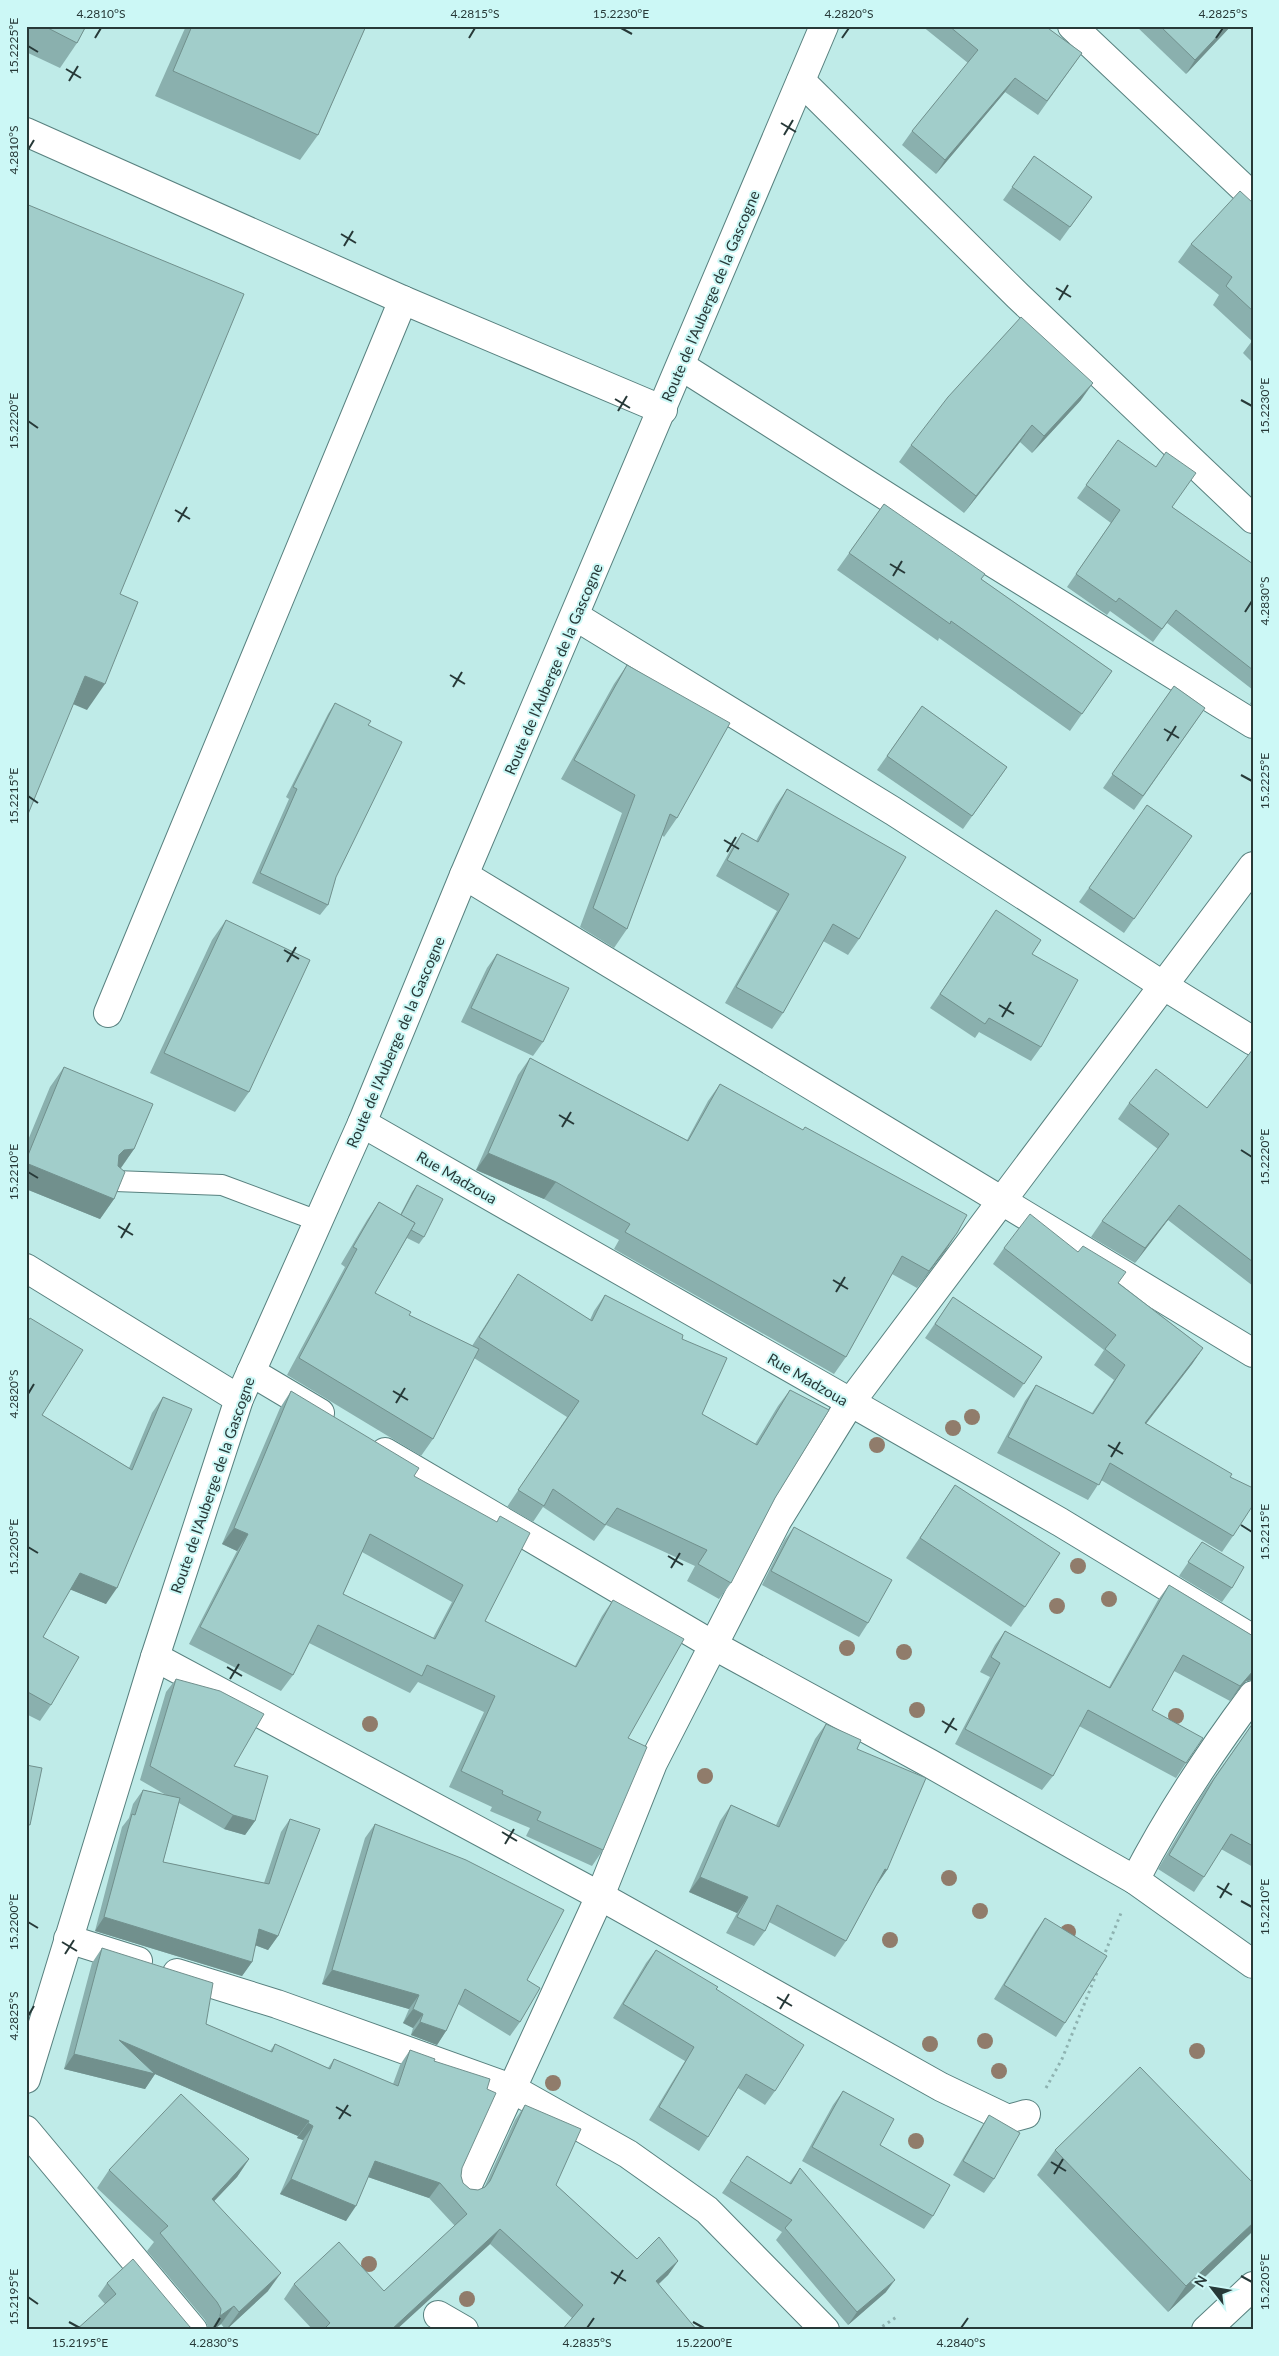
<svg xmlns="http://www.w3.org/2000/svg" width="1279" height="2356" font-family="Lato,sans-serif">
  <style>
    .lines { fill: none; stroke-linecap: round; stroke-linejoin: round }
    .service-casing { stroke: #58817f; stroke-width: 22 }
    .minor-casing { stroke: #58817f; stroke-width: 30 }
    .tertiary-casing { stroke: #58817f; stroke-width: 30 }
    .path { stroke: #8eb2b0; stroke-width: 3; stroke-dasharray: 2.5 4; stroke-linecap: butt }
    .service { stroke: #fff; stroke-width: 20 }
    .minor { stroke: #fff; stroke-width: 28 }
    .tertiary { stroke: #fff; stroke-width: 28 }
    .tree { fill: #907c6b }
    .wall { fill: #8ab0ae; fill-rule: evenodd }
    .shaded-wall { fill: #71908d }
    .building { fill: #a1cdca; stroke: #71908d; fill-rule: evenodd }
    .ticks { fill: none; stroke: #273938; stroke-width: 2 }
    .labels { text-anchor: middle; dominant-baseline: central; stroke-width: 4; stroke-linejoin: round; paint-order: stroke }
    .street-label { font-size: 15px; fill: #273938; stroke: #ccf8f6 }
    .neatline { fill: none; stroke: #273938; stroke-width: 2 }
    .ticks-label { font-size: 12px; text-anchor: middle; fill: #273938 }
  </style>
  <rect width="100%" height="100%" fill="#bfebe8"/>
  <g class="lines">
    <!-- service casing -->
    <g class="service-casing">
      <path id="service" d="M 115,1181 L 222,1185 L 318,1221"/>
    </g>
    <!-- minor casing -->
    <g class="minor-casing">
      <g id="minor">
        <path d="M 1072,26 L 1253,197"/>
        <path d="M 801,81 L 1018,296 L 1253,519"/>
        <path d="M 26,132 L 403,300 L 663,410"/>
        <path d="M 681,366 L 927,522 L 1253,724"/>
        <path d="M 575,616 L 893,811 L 1164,986 L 1253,1041"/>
        <path d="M 464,875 L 1253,1353"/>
        <path d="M 108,1013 L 403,300"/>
        <path d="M 362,1123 L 1060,1522 L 1253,1639"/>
        <path d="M 251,1372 L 320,1413"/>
        <path d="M 385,1452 L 713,1645 L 929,1763 L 1135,1880 L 1253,1964"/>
        <path d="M 155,1657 L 600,1896 L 941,2087 L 1008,2119 L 1026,2114"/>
        <path d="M 1135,1880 C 1169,1814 1209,1754 1253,1695"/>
        <path d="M 68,1939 L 138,1961"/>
        <path d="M 177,1973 L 277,2004 L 511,2088 L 628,2154 L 707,2210 L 825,2330"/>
        <path d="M 26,2130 L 193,2330"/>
        <path d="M 466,2189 L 600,1896 L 653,1763 L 777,1521 L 850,1403 L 1253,866"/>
        <path d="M 438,2315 L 464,2330"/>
        <path d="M 1206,2330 L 1253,2286"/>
      </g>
    </g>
    <!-- tertiary casing -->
    <g class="tertiary-casing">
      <g id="tertiary">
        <path d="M 26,1268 L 239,1399"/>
        <path d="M 26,2079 L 155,1657 L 239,1399 L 362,1123 L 464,875 L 824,26"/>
      </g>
    </g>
    <!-- path -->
    <g class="path">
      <path d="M 1103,1958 L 1121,1913"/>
      <path d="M 1046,2088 L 1062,2059 L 1098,1970"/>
      <path d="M 877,2330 L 898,2316"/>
    </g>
    <!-- service -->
    <use href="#service" class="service"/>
    <!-- minor -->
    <use href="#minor" class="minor"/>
    <!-- tertiary -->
    <use href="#tertiary" class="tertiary"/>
  </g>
  <!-- trees -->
  <g class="tree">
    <circle cx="972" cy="1417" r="8"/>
    <circle cx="953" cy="1428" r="8"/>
    <circle cx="877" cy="1445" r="8"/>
    <circle cx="1078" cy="1566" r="8"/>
    <circle cx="1109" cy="1599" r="8"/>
    <circle cx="1057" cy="1606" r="8"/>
    <circle cx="847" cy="1648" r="8"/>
    <circle cx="904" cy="1652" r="8"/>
    <circle cx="917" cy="1710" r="8"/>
    <circle cx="1176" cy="1716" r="8"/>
    <circle cx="370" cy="1724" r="8"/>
    <circle cx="705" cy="1776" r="8"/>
    <circle cx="949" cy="1878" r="8"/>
    <circle cx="980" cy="1911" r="8"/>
    <circle cx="1068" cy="1932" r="8"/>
    <circle cx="890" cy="1940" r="8"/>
    <circle cx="985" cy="2041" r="8"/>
    <circle cx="930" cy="2044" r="8"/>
    <circle cx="1197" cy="2051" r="8"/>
    <circle cx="999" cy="2071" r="8"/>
    <circle cx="553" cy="2083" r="8"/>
    <circle cx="916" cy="2141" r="8"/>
    <circle cx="369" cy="2264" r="8"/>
    <circle cx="467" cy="2299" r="8"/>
  </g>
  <!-- wall -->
  <g class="wall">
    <path d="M 26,26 L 86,26 L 77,43 L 60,68 L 26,52 Z"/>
    <path d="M 186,26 L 366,26 L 318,135 L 300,160 L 155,96 Z"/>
    <path d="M 922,26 L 1045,26 L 1082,53 L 1038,115 L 1005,92 L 936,174 L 902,145 L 912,131 L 968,63 Z"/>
    <path d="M 1136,26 L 1231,26 L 1186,74 Z"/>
    <path d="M 1034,156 L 1092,197 L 1060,241 L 1003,200 Z"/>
    <path d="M 1253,203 L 1253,363 L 1243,353 L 1252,341 L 1213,305 L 1219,295 L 1178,262 L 1191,244 Z"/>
    <path d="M 1081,400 L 1032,453 L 1020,442 L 964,513 L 899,462 L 911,445 Z"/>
    <path d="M 1118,440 L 1172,507 L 1253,564 L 1253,690 L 1167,623 L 1153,642 L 1110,611 L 1107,615 L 1067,587 L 1111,523 L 1077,498 Z"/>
    <path d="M 884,504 L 981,579 L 1112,671 L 1070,731 L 939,638 L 938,641 L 837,570 Z"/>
    <path d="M 627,665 L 677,818 L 664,837 L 662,835 L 627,929 L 614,948 L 580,927 L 622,813 L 561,779 L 614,684 Z"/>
    <path d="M 1174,686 L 1205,708 L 1134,810 L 1103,788 Z"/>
    <path d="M 1253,698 L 1253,706 L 1250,704 Z"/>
    <path d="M 335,703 L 368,725 L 328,905 L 320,915 L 252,883 L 289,799 L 286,797 L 328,714 Z"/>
    <path d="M 922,706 L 1007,767 L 963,829 L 877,770 Z"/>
    <path d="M 787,789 L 859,939 L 848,955 L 823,941 L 783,1013 L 772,1029 L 725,1003 L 777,911 L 716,876 L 731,849 L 742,833 L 756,841 L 776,805 Z"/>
    <path d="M 1147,805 L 1192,836 L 1124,933 L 1079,902 Z"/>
    <path d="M 226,920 L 249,1092 L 235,1112 L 150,1073 L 212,940 Z"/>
    <path d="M 987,924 L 1032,954 L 1041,1047 L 1031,1061 L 979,1032 L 975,1038 L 930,1008 Z"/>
    <path d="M 497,954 L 543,1042 L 533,1056 L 461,1022 L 487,968 Z"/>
    <path d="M 1253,1049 L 1253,1286 L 1168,1220 L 1135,1263 L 1091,1237 L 1102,1221 L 1158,1149 L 1118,1119 L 1129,1103 L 1207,1108 Z"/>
    <path d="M 530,1058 L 687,1140 L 708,1101 L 720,1084 L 946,1250 L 917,1288 L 892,1274 L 846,1357 L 834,1374 L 614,1249 L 619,1240 L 544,1199 L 476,1170 L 518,1075 Z"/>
    <path d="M 64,1067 L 134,1149 L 121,1168 L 114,1199 L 100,1219 L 26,1189 L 26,1145 L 50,1087 Z"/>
    <path d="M 417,1185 L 424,1237 L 419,1244 L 407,1238 L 375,1293 L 409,1315 L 472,1346 L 507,1291 L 518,1274 L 590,1320 L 594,1311 L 605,1295 L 682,1339 L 702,1414 L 755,1444 L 778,1406 L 790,1390 L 775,1498 L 731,1583 L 719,1599 L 687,1581 L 695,1566 L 606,1525 L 594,1541 L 543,1507 L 533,1522 L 507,1507 L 567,1417 L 474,1358 L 433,1439 L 421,1456 L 287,1375 L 345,1267 L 341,1264 L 367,1220 L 379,1202 L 400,1215 L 412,1192 Z"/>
    <path d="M 1004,1248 L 1119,1283 L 1203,1348 L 1192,1364 L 1146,1424 L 1230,1477 L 1233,1536 L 1222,1552 L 1101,1480 L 1088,1500 L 997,1453 L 1025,1401 L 1036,1385 L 1092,1413 L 1114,1380 L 1094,1365 L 1104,1350 L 993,1264 Z"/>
    <path d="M 953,1297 L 1042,1357 L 1014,1398 L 925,1338 Z"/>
    <path d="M 26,1324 L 42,1415 L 129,1468 L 152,1413 L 163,1397 L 106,1604 L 70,1589 L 43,1637 L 51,1705 L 40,1721 L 26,1714 Z"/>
    <path d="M 291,1391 L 414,1476 L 485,1621 L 575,1666 L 602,1616 L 613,1600 L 628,1738 L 603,1850 L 592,1866 L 526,1836 L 530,1828 L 490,1811 L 492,1807 L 449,1787 L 484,1712 L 418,1682 L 410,1693 L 309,1643 L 293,1675 L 281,1691 L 189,1644 L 237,1551 L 222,1544 L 280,1408 ZM 362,1552 L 452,1602 L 433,1638 L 343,1594 Z"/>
    <path d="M 955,1485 L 1025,1607 L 1011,1627 L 906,1558 Z"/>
    <path d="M 794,1527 L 868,1623 L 859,1637 L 762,1585 L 784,1541 Z"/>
    <path d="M 1202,1542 L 1232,1588 L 1222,1602 L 1179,1576 Z"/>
    <path d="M 1169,1585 L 1253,1636 L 1253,1680 L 1246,1681 L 1230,1701 L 1174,1671 L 1152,1710 L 1186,1763 L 1176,1778 L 1079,1726 L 1053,1776 L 1042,1790 L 955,1744 L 990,1677 L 980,1672 L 995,1645 L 1005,1631 L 1109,1687 L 1158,1600 Z"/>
    <path d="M 176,1679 L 234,1766 L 255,1821 L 245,1835 L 224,1829 L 179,1803 L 163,1862 L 264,1883 L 281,1832 L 290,1819 L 278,1936 L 268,1950 L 255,1945 L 252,1962 L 242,1976 L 95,1931 L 122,1827 L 129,1818 L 133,1804 L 143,1790 L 166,1795 L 140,1780 L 166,1692 Z"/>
    <path d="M 1253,1723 L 1253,1867 L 1221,1849 L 1204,1877 L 1194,1892 L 1158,1869 L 1203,1793 Z"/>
    <path d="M 826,1724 L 857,1749 L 887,1870 L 876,1886 L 846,1941 L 835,1957 L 769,1922 L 765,1931 L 754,1946 L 726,1933 L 737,1913 L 689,1892 L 720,1821 L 731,1805 L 776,1825 L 815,1739 Z"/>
    <path d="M 375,1824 L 527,1980 L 520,2022 L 510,2036 L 458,2004 L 446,2031 L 437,2045 L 411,2035 L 413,2028 L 403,2023 L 409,2009 L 322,1984 L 365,1838 Z"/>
    <path d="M 1045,1918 L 1065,2023 L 1056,2037 L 994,1999 L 1035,1932 Z"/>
    <path d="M 102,1948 L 206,2024 L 270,2051 L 275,2044 L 328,2068 L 334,2059 L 393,2084 L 400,2065 L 410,2050 L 434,2061 L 462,2168 L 461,2176 L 463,2183 L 470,2189 L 478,2190 L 484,2188 L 515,2120 L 525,2105 L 556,2185 L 637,2259 L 678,2261 L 668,2275 L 659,2284 L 572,2318 L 490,2244 L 396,2330 L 313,2330 L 284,2299 L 294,2284 L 384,2291 L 455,2226 L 429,2198 L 368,2177 L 346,2221 L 280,2194 L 303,2140 L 297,2138 L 298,2136 L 155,2074 L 145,2089 L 64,2069 L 92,1963 Z"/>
    <path d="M 656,1950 L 716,1989 L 775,2091 L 765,2105 L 738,2088 L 708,2137 L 699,2151 L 649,2120 L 685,2061 L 613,2018 L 646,1963 Z"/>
    <path d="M 843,2091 L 880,2145 L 933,2216 L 924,2229 L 802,2161 L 833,2105 Z"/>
    <path d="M 989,2115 L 994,2179 L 984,2193 L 953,2175 L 980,2129 Z"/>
    <path d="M 1055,2150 L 1253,2231 L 1168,2312 L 1037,2175 Z"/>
    <path d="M 747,2156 L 789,2183 L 800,2168 L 886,2292 L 848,2325 L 776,2240 L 782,2232 L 722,2193 Z"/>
    <path d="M 249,2159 L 237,2177 L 214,2201 L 268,2291 L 226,2330 L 221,2324 L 213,2330 L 208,2330 L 208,2327 L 205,2320 L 147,2251 L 154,2242 L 97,2188 L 109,2170 Z"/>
    <path d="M 107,2283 L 190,2327 L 105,2304 L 98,2296 Z"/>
  </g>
  <!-- shaded-wall -->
  <g class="shaded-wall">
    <path d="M 1227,26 L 1231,26 L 1186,74 L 1195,60 Z"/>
    <path d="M 1015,78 L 1005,92 L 936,174 L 945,160 Z"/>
    <path d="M 1093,383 L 1081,400 L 1032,453 L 1044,436 Z"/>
    <path d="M 1032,425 L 1020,442 L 964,513 L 976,496 Z"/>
    <path d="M 85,676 L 105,684 L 87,710 L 68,702 Z"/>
    <path d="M 134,1149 L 120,1169 L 110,1170 L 119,1155 L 124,1150 Z"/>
    <path d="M 488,1153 L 556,1182 L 544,1199 L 476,1170 Z"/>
    <path d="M 26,1163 L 114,1199 L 100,1219 L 26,1189 Z"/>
    <path d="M 1179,1205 L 1168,1220 L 1135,1263 L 1145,1248 Z"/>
    <path d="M 957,1233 L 946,1250 L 917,1288 L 929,1271 Z"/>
    <path d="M 1203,1348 L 1192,1364 L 1134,1439 L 1145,1423 Z"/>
    <path d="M 234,1528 L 248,1534 L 237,1551 L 222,1544 Z"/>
    <path d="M 80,1573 L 117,1588 L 106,1604 L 69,1589 Z"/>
    <path d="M 1253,1671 L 1253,1680 L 1246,1681 L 1230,1701 L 1240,1686 Z"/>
    <path d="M 233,1815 L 255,1821 L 245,1835 L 224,1829 Z"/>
    <path d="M 885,1869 L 887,1870 L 876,1886 Z"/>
    <path d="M 700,1877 L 748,1897 L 737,1913 L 689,1892 Z"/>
    <path d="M 104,1917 L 252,1962 L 242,1976 L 95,1931 Z"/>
    <path d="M 259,1929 L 278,1936 L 268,1950 L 249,1943 Z"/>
    <path d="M 332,1970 L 419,1995 L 409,2009 L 322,1984 Z"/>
    <path d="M 413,2009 L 423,2014 L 413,2028 L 403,2023 Z"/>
    <path d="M 420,2022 L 446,2031 L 437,2045 L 411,2035 Z"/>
    <path d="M 119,2040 L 309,2121 L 298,2136 L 155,2074 L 145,2089 L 64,2069 L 74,2054 Z"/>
    <path d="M 308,2123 L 313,2126 L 303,2140 L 297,2138 Z"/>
    <path d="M 249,2159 L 237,2177 L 199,2217 L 212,2199 Z"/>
    <path d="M 375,2161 L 440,2183 L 429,2198 L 365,2176 Z"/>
    <path d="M 291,2179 L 356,2206 L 346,2221 L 280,2194 Z"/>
    <path d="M 1253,2223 L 1253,2231 L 1168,2312 L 1186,2286 Z"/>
    <path d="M 500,2229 L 490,2244 L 396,2330 L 391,2330 Z"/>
    <path d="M 678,2261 L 668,2275 L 646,2295 L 656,2281 Z"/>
    <path d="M 281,2273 L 268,2291 L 226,2330 L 239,2312 Z"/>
    <path d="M 895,2280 L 886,2292 L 848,2325 L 857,2312 Z"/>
    <path d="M 234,2306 L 221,2324 L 213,2330 L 211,2330 L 220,2316 Z"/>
  </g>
  <!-- building -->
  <g class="building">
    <path d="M 44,26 L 86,26 L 77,43 Z"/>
    <path d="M 192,26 L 366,26 L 318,135 L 173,71 Z"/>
    <path d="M 949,26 L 1045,26 L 1082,53 L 1047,101 L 1015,78 L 945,160 L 912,131 L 978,50 Z"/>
    <path d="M 1160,26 L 1227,26 L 1195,60 Z"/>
    <path d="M 1034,156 L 1092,197 L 1070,227 L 1012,187 Z"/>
    <path d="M 1240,191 L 1253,203 L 1253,311 L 1226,286 L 1232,277 L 1191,244 Z"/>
    <path d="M 26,204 L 244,294 L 120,594 L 138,602 L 105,684 L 85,676 L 26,819 Z"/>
    <path d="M 1021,317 L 1093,383 L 1044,436 L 1032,425 L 976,496 L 911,445 L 948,397 Z"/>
    <path d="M 1118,440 L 1156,467 L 1166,452 L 1196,473 L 1172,507 L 1253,564 L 1253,670 L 1176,610 L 1162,629 L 1119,598 L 1116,602 L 1076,574 L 1120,510 L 1086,485 Z"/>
    <path d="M 884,504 L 985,574 L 981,579 L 1112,671 L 1082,714 L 951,621 L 950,624 L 849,553 Z"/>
    <path d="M 627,665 L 730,723 L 677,818 L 670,814 L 627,929 L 593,908 L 635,795 L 574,760 Z"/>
    <path d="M 1174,686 L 1205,708 L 1143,796 L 1112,774 Z"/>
    <path d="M 335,703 L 371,721 L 368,725 L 402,742 L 336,877 L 328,905 L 260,873 L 297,789 L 293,787 Z"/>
    <path d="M 922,706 L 1007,767 L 972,816 L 887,756 Z"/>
    <path d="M 787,789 L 906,857 L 859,939 L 833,924 L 783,1013 L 736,987 L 789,894 L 727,860 L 742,833 L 758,842 Z"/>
    <path d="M 1147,805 L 1192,836 L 1134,919 L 1089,888 Z"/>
    <path d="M 996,910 L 1041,940 L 1032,954 L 1078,980 L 1041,1047 L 989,1018 L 985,1024 L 940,994 Z"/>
    <path d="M 226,920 L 310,960 L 249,1092 L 164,1053 Z"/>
    <path d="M 497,954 L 569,988 L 543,1042 L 471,1008 Z"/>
    <path d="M 1253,1049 L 1253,1262 L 1179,1205 L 1145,1248 L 1102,1221 L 1169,1134 L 1129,1103 L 1156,1069 L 1207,1108 Z"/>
    <path d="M 530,1058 L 688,1141 L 720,1084 L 803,1130 L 805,1127 L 967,1215 L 957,1233 L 929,1271 L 902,1256 L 846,1357 L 625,1232 L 630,1224 L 556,1182 L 488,1153 Z"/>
    <path d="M 64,1067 L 153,1104 L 134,1149 L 124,1150 L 119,1155 L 118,1166 L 125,1172 L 114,1199 L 26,1163 L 26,1160 Z"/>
    <path d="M 417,1185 L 443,1199 L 424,1237 L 411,1230 L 415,1223 L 401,1215 Z"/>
    <path d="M 379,1202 L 415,1223 L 375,1293 L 411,1312 L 409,1315 L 479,1349 L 433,1439 L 299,1358 L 357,1249 L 353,1247 Z"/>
    <path d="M 1030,1214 L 1078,1252 L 1083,1246 L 1126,1272 L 1118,1283 L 1203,1348 L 1145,1423 L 1232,1474 L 1230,1477 L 1253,1488 L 1253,1505 L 1233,1536 L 1110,1463 L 1099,1485 L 1008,1437 L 1036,1385 L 1093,1414 L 1125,1365 L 1105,1349 L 1116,1335 L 1004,1248 Z"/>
    <path d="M 518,1274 L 592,1321 L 605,1295 L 683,1335 L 682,1339 L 727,1358 L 702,1414 L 757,1445 L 790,1390 L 829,1410 L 775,1498 L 731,1583 L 698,1564 L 707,1550 L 617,1508 L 605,1525 L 553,1489 L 544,1506 L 518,1490 L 579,1401 L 479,1337 Z"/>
    <path d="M 953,1297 L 1042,1357 L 1024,1384 L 935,1324 Z"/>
    <path d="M 30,1318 L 83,1350 L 42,1415 L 132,1470 L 163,1397 L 192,1409 L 117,1588 L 80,1573 L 43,1637 L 79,1657 L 51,1705 L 26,1691 L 26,1324 Z"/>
    <path d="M 291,1391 L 419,1468 L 414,1476 L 497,1522 L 500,1516 L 530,1533 L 485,1621 L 576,1667 L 613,1600 L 684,1639 L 628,1738 L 647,1747 L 603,1850 L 537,1820 L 541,1812 L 502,1794 L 503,1791 L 461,1771 L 495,1696 L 427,1665 L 422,1676 L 318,1625 L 293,1675 L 200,1627 L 248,1534 L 234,1528 ZM 370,1534 L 463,1585 L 435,1639 L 343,1594 Z"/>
    <path d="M 955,1485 L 1060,1553 L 1025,1607 L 920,1538 Z"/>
    <path d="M 794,1527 L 892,1580 L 868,1623 L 771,1571 Z"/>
    <path d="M 1202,1542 L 1244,1567 L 1232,1588 L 1188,1562 Z"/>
    <path d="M 1169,1585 L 1253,1636 L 1253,1671 L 1240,1686 L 1183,1655 L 1152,1710 L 1203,1738 L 1186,1763 L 1088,1710 L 1053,1776 L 965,1729 L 1000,1663 L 991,1657 L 1005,1631 L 1110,1688 Z"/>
    <path d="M 176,1679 L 220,1691 L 264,1714 L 234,1766 L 268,1776 L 255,1821 L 233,1815 L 150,1766 Z"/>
    <path d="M 1253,1723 L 1253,1846 L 1231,1834 L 1204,1877 L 1169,1855 L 1214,1779 Z"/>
    <path d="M 826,1724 L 861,1740 L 857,1749 L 926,1778 L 887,1870 L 885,1869 L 846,1941 L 777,1905 L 765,1931 L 737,1917 L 748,1897 L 700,1877 L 731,1805 L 779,1827 Z"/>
    <path d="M 26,1765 L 42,1768 L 30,1825 L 26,1824 Z"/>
    <path d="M 143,1790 L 180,1798 L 163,1862 L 269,1884 L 290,1819 L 320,1829 L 278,1936 L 259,1929 L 252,1962 L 104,1917 L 132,1814 L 135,1815 Z"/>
    <path d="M 375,1824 L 466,1860 L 564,1910 L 527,1980 L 540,1988 L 520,2022 L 465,1989 L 446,2031 L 420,2022 L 423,2014 L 413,2009 L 419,1995 L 332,1970 Z"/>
    <path d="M 1045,1918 L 1107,1956 L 1065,2023 L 1004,1985 Z"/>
    <path d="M 102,1948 L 213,1983 L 206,2024 L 272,2052 L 275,2044 L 330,2069 L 334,2059 L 398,2086 L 410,2050 L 435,2059 L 434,2061 L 490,2079 L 487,2089 L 496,2093 L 462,2168 L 461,2176 L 463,2183 L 470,2189 L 478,2190 L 485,2187 L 490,2181 L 525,2105 L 581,2129 L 556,2185 L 637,2259 L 659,2237 L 678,2261 L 656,2281 L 697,2330 L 562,2330 L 583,2305 L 500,2229 L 391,2330 L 323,2330 L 330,2323 L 294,2284 L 339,2242 L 384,2291 L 467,2214 L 440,2183 L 375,2161 L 356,2206 L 291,2179 L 313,2126 L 308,2123 L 309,2121 L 119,2040 L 155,2074 L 74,2054 Z"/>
    <path d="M 656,1950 L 718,1987 L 716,1989 L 804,2045 L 775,2091 L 746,2074 L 708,2137 L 659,2107 L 694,2047 L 623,2004 Z"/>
    <path d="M 1140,2067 L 1253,2183 L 1253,2223 L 1186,2286 L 1055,2150 Z"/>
    <path d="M 843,2091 L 894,2119 L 880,2145 L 950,2185 L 933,2216 L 812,2147 Z"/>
    <path d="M 181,2094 L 249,2159 L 212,2199 L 281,2273 L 239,2312 L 234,2306 L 220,2316 L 221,2309 L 217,2302 L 160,2233 L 168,2226 L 109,2170 Z"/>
    <path d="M 989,2115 L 1020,2133 L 994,2179 L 963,2161 Z"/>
    <path d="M 747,2156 L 791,2184 L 800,2168 L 895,2280 L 857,2312 L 785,2228 L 792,2220 L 730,2181 Z"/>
    <path d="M 133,2259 L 190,2327 L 195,2330 L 76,2330 L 116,2294 L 107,2283 Z"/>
  </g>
  <!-- ticks -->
  <path class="ticks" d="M 621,28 L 632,34M 95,38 L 101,28M 469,38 L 475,28M 842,38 L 849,28M 1216,38 L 1223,28M 28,46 L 38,52M 66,69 L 81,78M 69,81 L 78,66M 781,123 L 796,132M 784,135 L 793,120M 28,150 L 34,140M 341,234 L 356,243M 344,246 L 353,231M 1056,288 L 1071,297M 1059,300 L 1068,285M 615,399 L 630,408M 1241,400 L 1252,406M 618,411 L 627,396M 28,421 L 38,428M 175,510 L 190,519M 178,522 L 187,507M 890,564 L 905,573M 893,576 L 902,561M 1245,612 L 1252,601M 450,675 L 465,684M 453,687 L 462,672M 1164,729 L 1179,738M 1167,741 L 1176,726M 1241,775 L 1252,781M 28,796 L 38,803M 724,840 L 739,849M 727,852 L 736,837M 284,950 L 299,959M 287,962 L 296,947M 999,1005 L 1014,1014M 1002,1017 L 1011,1002M 559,1115 L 574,1124M 562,1127 L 571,1112M 1241,1150 L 1252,1157M 28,1172 L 38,1178M 118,1226 L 133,1235M 121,1238 L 130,1223M 833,1280 L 848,1289M 836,1292 L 845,1277M 393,1391 L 408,1400M 28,1394 L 34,1384M 396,1403 L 405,1388M 1108,1445 L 1123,1454M 1111,1457 L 1120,1442M 1241,1525 L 1252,1532M 28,1547 L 38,1553M 668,1556 L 683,1565M 671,1568 L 680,1553M 227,1667 L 242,1676M 230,1679 L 239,1664M 942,1721 L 957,1730M 945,1733 L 954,1718M 502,1832 L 517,1841M 505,1844 L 514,1829M 1217,1886 L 1232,1895M 1220,1898 L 1229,1883M 1241,1901 L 1252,1907M 28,1922 L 38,1928M 62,1942 L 77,1951M 65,1954 L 74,1940M 777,1997 L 792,2006M 780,2009 L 789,1994M 28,2016 L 34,2006M 336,2107 L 351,2116M 339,2119 L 348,2105M 1051,2162 L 1066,2171M 1054,2174 L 1063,2159M 611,2272 L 626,2281M 1241,2276 L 1252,2282M 614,2284 L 623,2270M 28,2297 L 38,2304M 69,2322 L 80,2328M 693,2322 L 704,2328M 214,2328 L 220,2318M 587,2328 L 594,2318M 961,2328 L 968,2318"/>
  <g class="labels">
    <!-- street labels -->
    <g class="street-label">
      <text transform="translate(710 296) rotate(-67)">Route de l'Auberge de la Gascogne</text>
      <text transform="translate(553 669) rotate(-67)">Route de l'Auberge de la Gascogne</text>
      <text transform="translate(395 1042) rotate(-67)">Route de l'Auberge de la Gascogne</text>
      <text transform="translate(457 1177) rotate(30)">Rue Madzoua</text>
      <text transform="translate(808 1379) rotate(30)">Rue Madzoua</text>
      <text transform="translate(212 1485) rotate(-71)">Route de l'Auberge de la Gascogne</text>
    </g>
  </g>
  <!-- border -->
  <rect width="1279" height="2356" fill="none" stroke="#ccf8f6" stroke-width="55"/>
  <!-- north arrow -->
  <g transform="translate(1212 2288) rotate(301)" stroke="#ccf8f6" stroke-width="4" paint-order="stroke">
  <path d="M0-4L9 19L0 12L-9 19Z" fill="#273938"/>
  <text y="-8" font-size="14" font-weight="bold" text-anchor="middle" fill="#273938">N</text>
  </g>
  <rect x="28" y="28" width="1224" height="2300" class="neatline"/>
  <g class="ticks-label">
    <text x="101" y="18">4.2810°S</text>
    <text x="475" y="18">4.2815°S</text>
    <text x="621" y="18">15.2230°E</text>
    <text x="849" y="18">4.2820°S</text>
    <text x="1223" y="18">4.2825°S</text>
    <text transform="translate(14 46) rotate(-90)" y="4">15.2225°E</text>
    <text transform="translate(14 150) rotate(-90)" y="4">4.2810°S</text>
    <text transform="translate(1265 406) rotate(-90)" y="4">15.2230°E</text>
    <text transform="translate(14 421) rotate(-90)" y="4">15.2220°E</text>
    <text transform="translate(1265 601) rotate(-90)" y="4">4.2830°S</text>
    <text transform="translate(1265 781) rotate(-90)" y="4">15.2225°E</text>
    <text transform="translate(14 796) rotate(-90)" y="4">15.2215°E</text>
    <text transform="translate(1265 1157) rotate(-90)" y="4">15.2220°E</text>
    <text transform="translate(14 1172) rotate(-90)" y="4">15.2210°E</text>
    <text transform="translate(14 1394) rotate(-90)" y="4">4.2820°S</text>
    <text transform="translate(1265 1532) rotate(-90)" y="4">15.2215°E</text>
    <text transform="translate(14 1547) rotate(-90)" y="4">15.2205°E</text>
    <text transform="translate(1265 1907) rotate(-90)" y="4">15.2210°E</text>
    <text transform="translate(14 1922) rotate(-90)" y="4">15.2200°E</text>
    <text transform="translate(14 2016) rotate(-90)" y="4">4.2825°S</text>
    <text transform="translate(1265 2282) rotate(-90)" y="4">15.2205°E</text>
    <text transform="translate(14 2297) rotate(-90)" y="4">15.2195°E</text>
    <text x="80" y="2347">15.2195°E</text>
    <text x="214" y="2347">4.2830°S</text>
    <text x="587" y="2347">4.2835°S</text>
    <text x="704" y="2347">15.2200°E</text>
    <text x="961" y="2347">4.2840°S</text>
  </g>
</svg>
